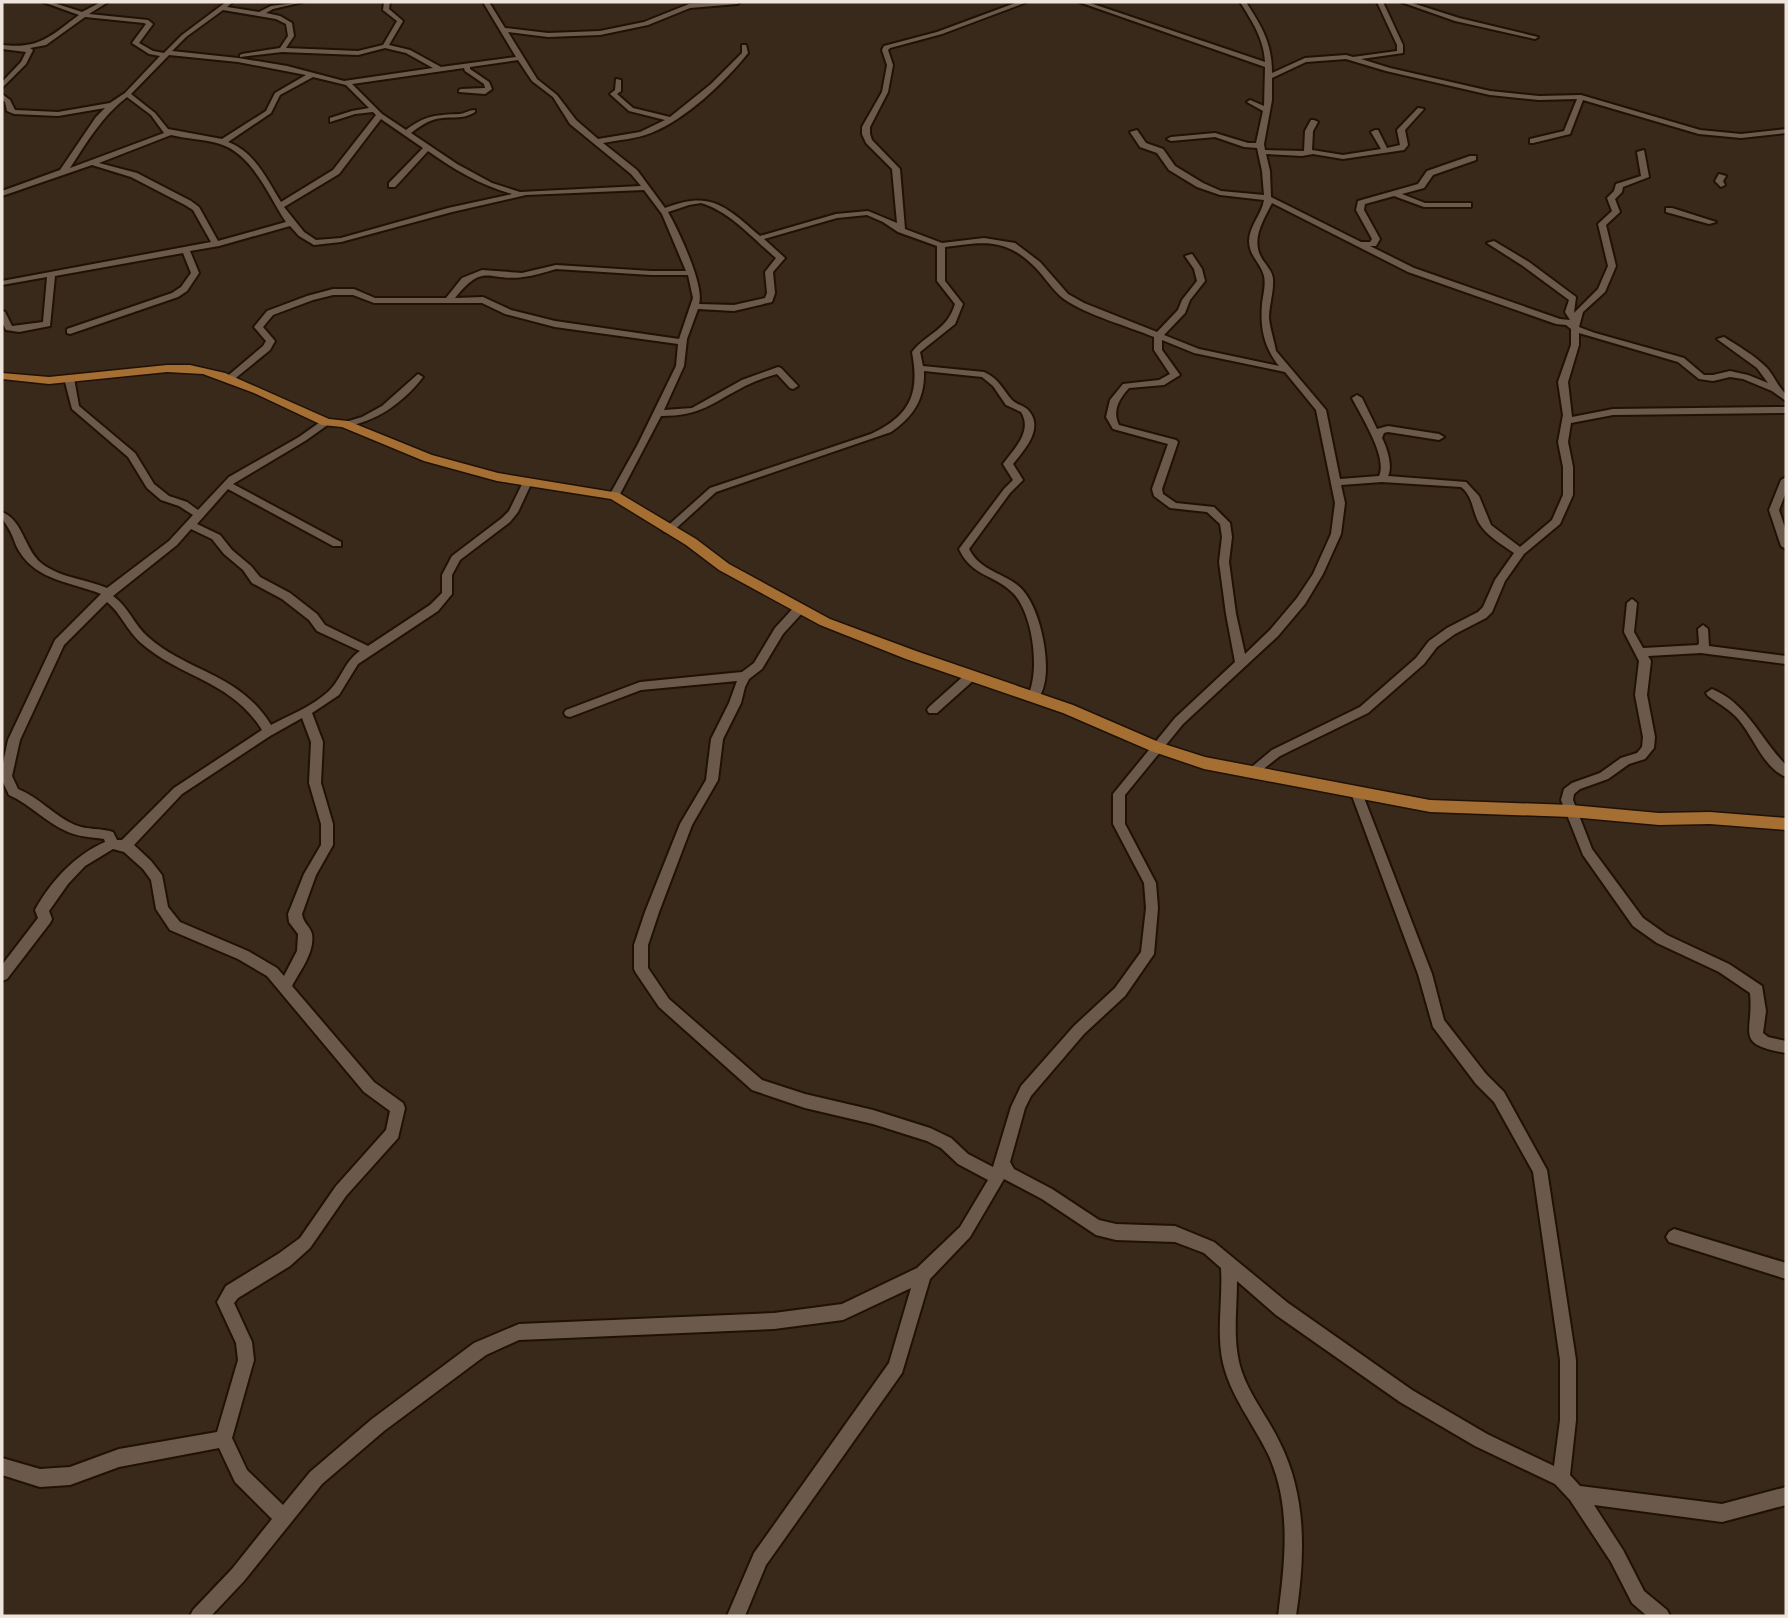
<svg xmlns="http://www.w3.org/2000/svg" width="1788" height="1618" font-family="'PT Sans Narrow',sans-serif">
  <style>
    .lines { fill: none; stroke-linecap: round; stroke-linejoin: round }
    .minor-casing { stroke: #1f1105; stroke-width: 4 }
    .major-casing { stroke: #1f1105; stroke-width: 3 }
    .minor { fill: #6b5a4b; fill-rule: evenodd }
    .major { fill: #a56e33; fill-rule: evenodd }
  </style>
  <rect width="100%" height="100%" fill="#38291b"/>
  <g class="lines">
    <!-- minor casing -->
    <g class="minor-casing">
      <g id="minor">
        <path d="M 43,2 L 51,2 L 82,12 L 101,2 L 108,2 L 89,14 L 148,20 L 153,24 L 139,43 L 153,51 L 164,53 L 182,35 L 226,2 L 233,2 L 227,7 L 259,12 L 271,6 L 303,2 L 273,9 L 266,13 L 280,16 L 292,23 L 294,36 L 286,48 L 358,51 L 383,45 L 397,21 L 383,10 L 384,2 L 390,2 L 389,9 L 403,21 L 389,45 L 410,50 L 441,67 L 516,57 L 483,2 L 489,2 L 505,28 L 548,33 L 600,31 L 644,22 L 689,4 L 740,2 L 737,4 L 690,8 L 648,25 L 600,35 L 548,37 L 508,32 L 537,79 L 557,95 L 576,120 L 598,139 L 640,132 L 665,120 L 629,111 L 610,94 L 615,90 L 616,79 L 621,80 L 621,91 L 617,94 L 633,108 L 670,117 L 711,84 L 742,53 L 742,45 L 746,45 L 748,53 C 725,82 686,119 651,133 C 636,139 618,140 603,143 L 637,170 L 665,208 C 711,190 725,206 760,236 L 836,214 L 868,211 L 897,223 L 892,169 L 866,143 L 862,134 L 862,127 L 882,92 L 887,65 L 882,50 L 884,46 L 937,32 L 1018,2 L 1027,2 L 942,34 L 890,48 L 888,50 L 893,65 L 888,92 L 870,127 L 870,134 L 872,140 L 900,169 L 905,229 L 942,243 L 984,238 L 1015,243 L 1040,262 L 1068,294 L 1084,303 L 1157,332 L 1178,310 L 1182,300 L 1197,281 L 1194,269 L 1185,256 L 1192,254 L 1202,269 L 1205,281 L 1190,300 L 1185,313 L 1164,335 L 1199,349 L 1279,366 C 1264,347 1260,328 1262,304 C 1263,295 1266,285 1264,276 C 1261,263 1249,256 1249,241 C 1249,226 1262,214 1264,200 L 1220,195 L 1197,187 L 1169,170 L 1157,153 L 1140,147 L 1130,132 L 1137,130 L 1146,143 L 1163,149 L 1175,166 L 1203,183 L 1221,191 L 1264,195 L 1262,171 L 1257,148 L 1244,147 L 1215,137 L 1171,141 L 1167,139 L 1171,137 L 1215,133 L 1248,143 L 1256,143 L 1263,111 L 1247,102 L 1250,100 L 1264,106 L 1265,67 L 1079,2 L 1087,2 L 1265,62 C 1264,39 1252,21 1240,2 L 1246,2 C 1262,27 1272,43 1272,73 L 1305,58 L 1346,55 L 1353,57 L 1397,51 L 1397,45 L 1377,2 L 1383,2 L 1403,45 L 1403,53 L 1361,59 L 1390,68 L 1490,91 L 1539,96 L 1581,95 L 1700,130 L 1741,134 L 1786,129 L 1786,133 L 1741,138 L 1699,134 L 1583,100 L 1570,134 L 1533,143 L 1530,143 L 1530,139 L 1564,131 L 1577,99 L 1539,100 L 1490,95 L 1386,71 L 1346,59 L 1306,62 L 1272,78 L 1272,100 L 1264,144 L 1265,150 L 1304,151 L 1305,131 L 1311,120 L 1314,120 L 1318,122 L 1313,131 L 1312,150 L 1343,155 L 1381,149 L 1371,132 L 1375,130 L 1378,130 L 1387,148 L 1400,145 L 1397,130 L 1418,108 L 1424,109 L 1405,130 L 1408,145 L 1404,150 L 1343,159 L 1313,154 L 1302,156 L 1266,154 L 1270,171 L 1271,197 L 1361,242 L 1370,242 L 1372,239 L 1356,210 L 1358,201 L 1418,184 L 1427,171 L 1470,156 L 1476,156 L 1476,160 L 1433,175 L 1424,188 L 1402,194 L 1425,203 L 1471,203 L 1471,207 L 1424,207 L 1394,196 L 1365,204 L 1364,210 L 1380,239 L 1376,246 L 1370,246 L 1414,268 L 1560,319 L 1570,320 L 1565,312 L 1569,300 L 1523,266 L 1487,243 L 1494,241 L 1529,262 L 1576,297 L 1574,313 L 1598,289 L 1608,266 L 1598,224 L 1612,211 L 1607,198 L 1614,191 L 1616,184 L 1641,176 L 1637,152 L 1644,150 L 1649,177 L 1623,187 L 1622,192 L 1615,199 L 1620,212 L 1606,225 L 1616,266 L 1605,292 L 1583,312 L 1579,327 L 1595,333 L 1684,358 L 1704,375 L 1713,375 L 1730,371 L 1748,375 L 1768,383 L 1757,368 L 1717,339 L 1724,337 C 1738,346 1754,355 1766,367 C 1774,375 1777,386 1786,394 L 1786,401 L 1772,391 L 1743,379 L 1730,377 L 1713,381 L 1699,379 L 1678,362 L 1579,333 L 1579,345 L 1568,382 L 1572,417 L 1613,409 L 1774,407 L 1786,407 L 1786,413 L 1613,415 L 1571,423 L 1568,442 L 1573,467 L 1573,495 L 1560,524 L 1524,554 L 1505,581 L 1492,612 L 1486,618 L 1455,634 L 1437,647 L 1424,664 L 1368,713 L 1280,756 L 1252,778 L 1246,773 L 1248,770 L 1272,750 L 1360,707 L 1416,658 L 1429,641 L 1447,628 L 1478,612 L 1483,607 L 1495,580 L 1514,553 C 1501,544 1487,536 1479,523 C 1472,510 1473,496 1461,487 L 1382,482 L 1341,485 L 1345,503 L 1341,534 L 1323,574 L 1305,604 L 1278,636 L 1183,724 L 1125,795 L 1125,824 L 1156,883 L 1158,908 L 1154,954 L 1125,996 L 1084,1034 L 1031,1096 L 1025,1108 L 1010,1162 L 1014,1169 L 1052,1189 L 1099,1220 L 1116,1224 L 1175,1226 L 1214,1242 L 1288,1303 L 1412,1390 L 1487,1434 L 1554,1466 L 1560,1420 L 1560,1360 L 1533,1172 L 1494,1102 L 1476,1084 L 1433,1027 L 1418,974 L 1351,793 L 1353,790 L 1361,790 L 1432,974 L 1444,1020 L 1486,1074 L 1504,1092 L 1547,1170 L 1576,1360 L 1576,1420 L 1570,1475 L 1580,1486 L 1722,1504 L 1786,1487 L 1786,1505 L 1722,1522 L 1594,1505 L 1623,1550 L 1644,1591 L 1667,1610 L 1670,1616 L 1647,1616 L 1632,1603 L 1611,1562 L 1570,1500 L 1555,1484 L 1475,1446 L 1400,1402 L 1276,1315 L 1237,1281 C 1237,1308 1233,1335 1239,1362 C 1246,1392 1267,1415 1280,1443 C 1307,1497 1305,1557 1296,1616 L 1278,1616 C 1285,1563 1292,1505 1268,1454 C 1253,1423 1231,1397 1223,1363 C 1216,1332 1223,1300 1221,1268 L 1204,1253 L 1175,1242 L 1116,1240 L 1096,1235 L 1042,1199 L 1004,1179 L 970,1237 L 930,1279 L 902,1373 L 766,1565 L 745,1616 L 727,1616 L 754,1553 L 889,1363 L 911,1288 L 843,1320 L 774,1329 L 519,1340 L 486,1355 L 384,1431 L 322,1484 L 244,1581 L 211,1616 L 190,1616 L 193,1610 L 232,1569 L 272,1519 L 235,1482 L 219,1448 L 119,1467 L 70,1485 L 40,1487 L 2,1475 L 2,1458 L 40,1469 L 70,1467 L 119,1449 L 217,1432 L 238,1360 L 236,1343 L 217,1302 L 226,1286 L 278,1254 L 300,1238 L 336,1186 L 386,1130 L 390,1111 L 364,1092 L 267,976 L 238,959 L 170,930 L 156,909 L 151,880 L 143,869 L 124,852 L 113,849 L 85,866 L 68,884 L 49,911 L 52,919 L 50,923 L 7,979 L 2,981 L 2,965 L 38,918 L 35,910 C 51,881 75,855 105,842 L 104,839 C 91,837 78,837 66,831 C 45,822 30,804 9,795 L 2,780 L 2,768 L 8,740 L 55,640 L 101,594 C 72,582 37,581 19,551 C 15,545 14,538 10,531 C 6,523 2,521 2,512 C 23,520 24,549 41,563 C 60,578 86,579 107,588 L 169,541 L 193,515 L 179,506 L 161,500 L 147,488 L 128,457 L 72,409 L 64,378 L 66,376 L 72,376 L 74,378 L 79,406 L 135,453 L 154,484 L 169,496 L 187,502 L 198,510 L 229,477 L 299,437 L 323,420 L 329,420 L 329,424 L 305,441 L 233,484 L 341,542 L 341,546 L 333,546 L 228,489 L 197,524 L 220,535 L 232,550 L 251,566 L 260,577 L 290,593 L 317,614 L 325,625 L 368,646 L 430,605 L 442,593 L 442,575 L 452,556 L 502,518 L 509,511 L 524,480 L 530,480 L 532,482 L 518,512 L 510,522 L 460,560 L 452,575 L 452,594 L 438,611 L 358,664 L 339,695 L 312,713 L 323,742 L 321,783 L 333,824 L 333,845 L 316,875 L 302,914 C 303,923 310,926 312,934 C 315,952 300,971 292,986 L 374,1082 L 403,1103 L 405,1108 L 398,1138 L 346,1196 L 310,1248 L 290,1266 L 238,1298 L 234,1303 L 252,1342 L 254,1360 L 232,1438 L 247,1470 L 283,1505 L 310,1472 L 372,1419 L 474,1343 L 519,1324 L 774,1313 L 842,1304 L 917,1268 L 960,1227 L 988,1180 L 958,1164 L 941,1148 L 927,1141 L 873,1124 L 805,1108 L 752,1090 L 659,1007 L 636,973 L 634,969 L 634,945 L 645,912 L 680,824 L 706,780 L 711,739 L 729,703 L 737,681 L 641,690 L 570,717 L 566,716 L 564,713 L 566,710 L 640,682 L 742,672 L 754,663 L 775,628 L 796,605 L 804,605 L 805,608 L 804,611 L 783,634 L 762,669 L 749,679 L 745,687 L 741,703 L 723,739 L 718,780 L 692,825 L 659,912 L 648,945 L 648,968 L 669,999 L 762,1080 L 805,1094 L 873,1110 L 930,1128 L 951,1138 L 968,1154 L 993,1167 L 1011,1107 L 1021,1086 L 1074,1026 L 1115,988 L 1141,952 L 1146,908 L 1144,883 L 1113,824 L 1113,794 L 1175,718 L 1235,662 L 1226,614 L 1219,562 L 1222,537 L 1220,524 L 1207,512 L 1170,508 L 1154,496 L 1152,489 L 1168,444 L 1113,429 L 1106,417 L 1110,400 L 1123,384 L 1159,380 L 1170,374 L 1154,350 L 1154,337 C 1127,326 1087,315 1064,299 C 1053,291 1045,277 1035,267 C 1005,237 983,242 945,247 L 945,281 L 963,304 L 955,324 L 920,352 L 923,366 L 984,372 C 998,378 1002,388 1011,399 C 1016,405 1024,405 1029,411 C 1044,429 1024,450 1013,464 L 1023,480 L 1010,493 L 969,549 C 979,569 999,572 1016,584 C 1039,600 1051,659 1044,685 C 1043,691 1040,695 1037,700 L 1033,701 L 1027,697 C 1041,673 1033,613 1013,593 C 994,574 972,577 959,549 L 1004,489 L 1013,480 L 1003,464 C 1014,449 1033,431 1021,412 L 1006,405 L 993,386 L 982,377 L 924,371 C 925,399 913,417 891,432 L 716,492 L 672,532 L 664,532 L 663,530 L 710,488 L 871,434 C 910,416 920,394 912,352 C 927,333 947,331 955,304 L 937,281 L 937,246 L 898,232 L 883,222 L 867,215 L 837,218 L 764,239 L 785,258 L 773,272 L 775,293 L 772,302 L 734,311 L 698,309 L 687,339 L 684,366 L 664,410 L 692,408 L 742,380 L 778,367 L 781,368 L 798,386 L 793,389 L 790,388 L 777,374 C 766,377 755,381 745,386 C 712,403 701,416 661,416 L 619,496 L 614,499 L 609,496 L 638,444 L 676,366 L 678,344 L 555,327 L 505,314 L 482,303 L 374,303 L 353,295 L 333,295 L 313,300 L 273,315 L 263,327 L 275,341 L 270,350 L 232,381 L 229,382 L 224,379 L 263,346 L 266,341 L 254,327 L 267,311 L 307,296 L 333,289 L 354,289 L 375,298 L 446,298 L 462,278 L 482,270 L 522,273 L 556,265 L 651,271 L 686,271 L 662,214 L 644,190 L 526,195 L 452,212 L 341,242 L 314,245 L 299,236 L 290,226 L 219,246 L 190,251 L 199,273 L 187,291 L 178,297 L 70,334 L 67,333 L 67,329 L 172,293 L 181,287 L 191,273 L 183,253 L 55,276 L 50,326 L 19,332 L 6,330 L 2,322 L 2,311 L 5,312 L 12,326 L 43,322 L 47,277 L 2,285 L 2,281 L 211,242 L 193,210 L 185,205 L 131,177 L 92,165 L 2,196 L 2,191 L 60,170 L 96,117 L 105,108 L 58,116 L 14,114 L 7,111 L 5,102 L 2,99 L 2,94 L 10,100 L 15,110 L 58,112 L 110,103 L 125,93 L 160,56 L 149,54 L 132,43 L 146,24 L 144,23 L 85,17 L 46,45 L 30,48 L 33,50 L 26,64 L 2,88 L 2,82 L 21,62 L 26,52 L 2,49 L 2,45 C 40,49 49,37 79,15 ZM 223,10 L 276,19 L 286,24 L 288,36 L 280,48 L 242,54 L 240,55 L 240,57 L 282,52 L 358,55 L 385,48 L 406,53 L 433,68 L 344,81 L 287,66 L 238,58 L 172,51 L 186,37 ZM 169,55 L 238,62 L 306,75 L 275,93 L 266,111 L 222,139 L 168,129 L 155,113 L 131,94 ZM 518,60 L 532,81 L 553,97 L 570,124 L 631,174 L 641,186 L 520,192 L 492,183 L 457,164 L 411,133 C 419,127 427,121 436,119 C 451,115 461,121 475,112 L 475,110 C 469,110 466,113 460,114 C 436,115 426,115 406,130 L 382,114 L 352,84 L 464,68 L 465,71 L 484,84 L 485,88 L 461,89 L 459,90 L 459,92 L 485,94 L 492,89 L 489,82 L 470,69 L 470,67 ZM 313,77 L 346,85 L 369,108 L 352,111 L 330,118 L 330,122 L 355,114 L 373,112 L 376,115 L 333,170 L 281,202 C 267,180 255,152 228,142 L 271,113 L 280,95 ZM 127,97 L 151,115 L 164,133 L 70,168 C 87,142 102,116 127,97 ZM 381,119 L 423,148 L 389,183 L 389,187 L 395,187 L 428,151 C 455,170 480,185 512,194 L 448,208 L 341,238 L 316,240 L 304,232 L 284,207 L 339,174 ZM 171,135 C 187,139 204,139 220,144 C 253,154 269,197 286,222 L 218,241 L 199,207 L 191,201 L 137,173 L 99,163 ZM 701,203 C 731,212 753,239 776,258 L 765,272 L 767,293 L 765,298 L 734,305 L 699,304 C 705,286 678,230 668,212 L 689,205 ZM 1272,203 L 1408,272 L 1556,324 L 1566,325 L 1571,329 L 1571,345 L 1558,382 L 1563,415 L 1558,442 L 1563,467 L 1563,495 L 1552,520 L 1520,547 L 1491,525 L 1479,496 L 1466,482 L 1388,476 C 1393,466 1387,448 1382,438 L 1384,433 L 1388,432 L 1439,440 L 1444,437 L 1439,434 L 1388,426 L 1377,429 L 1362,398 L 1357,395 L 1352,398 C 1361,416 1388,457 1379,476 L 1340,479 L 1326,410 L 1276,351 C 1274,340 1270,329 1269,318 C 1269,305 1274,292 1273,279 C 1272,269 1264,264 1260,255 C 1252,237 1264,219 1272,203 ZM 556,269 L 651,275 L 688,275 L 693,298 L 679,339 L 555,321 L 511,310 L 483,297 L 455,298 C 485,261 487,282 523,277 C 534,276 545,272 556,269 ZM 1162,340 L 1194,353 L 1285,372 L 1316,410 L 1335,503 L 1331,534 L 1313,574 L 1297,598 L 1270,630 L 1245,654 L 1236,614 L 1229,562 L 1232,537 L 1230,523 L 1214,507 L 1176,503 L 1163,494 L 1162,489 L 1178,442 L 1176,440 L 1119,425 C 1112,411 1119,399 1129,388 L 1164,385 L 1180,375 L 1162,350 ZM 191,529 L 212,539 L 224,554 L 243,570 L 252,583 L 282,599 L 309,620 L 317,631 L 360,651 C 344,662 342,678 329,691 C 313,706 290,715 271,725 C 239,673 189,673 148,637 C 134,625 128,606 113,596 L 177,545 ZM 107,602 C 121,613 127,631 141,643 C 181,678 232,681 262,730 L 174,788 L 122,840 L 117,840 L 113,832 C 101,828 87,830 75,825 C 54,816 39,797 18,789 L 12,776 L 20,740 L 64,645 ZM 302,718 L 311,742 L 309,783 L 321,824 L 321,845 L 304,874 L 288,914 L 289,922 L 298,934 L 297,951 L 284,976 L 277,968 L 248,951 L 180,922 L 168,907 L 162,875 L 151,861 L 134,845 L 182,794 L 270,736 Z"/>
        <path d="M 1401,2 L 1409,2 L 1459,18 L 1538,37 L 1535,39 L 1455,21 Z"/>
        <path d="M 1719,174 L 1726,176 L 1723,181 L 1725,185 L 1721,187 L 1715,181 Z"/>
        <path d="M 1666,208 L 1672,208 L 1716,222 L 1709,224 L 1666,212 Z"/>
        <path d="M 418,374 L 423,377 C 402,404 377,421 344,427 L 339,424 L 362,417 L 382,406 Z"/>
        <path d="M 1786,477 L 1786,492 L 1779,510 L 1786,531 L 1786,549 L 1781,546 L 1769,510 L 1781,480 Z"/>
        <path d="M 1632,599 L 1637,603 L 1634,632 L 1643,648 L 1698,645 L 1699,643 L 1698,629 L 1703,625 L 1708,629 L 1709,646 L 1786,656 L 1786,664 L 1701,653 L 1648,656 L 1651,661 L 1647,695 L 1655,737 L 1654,748 L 1645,759 L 1629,764 L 1608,779 L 1580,789 L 1574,794 L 1573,800 L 1592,849 L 1643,918 L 1667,935 L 1729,964 L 1762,986 L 1766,1011 L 1763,1033 L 1768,1037 L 1786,1041 L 1786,1053 C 1733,1044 1754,1034 1750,993 L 1719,972 L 1657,943 L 1633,926 L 1583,855 L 1561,800 L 1564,789 L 1572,783 L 1600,773 L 1621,758 L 1637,753 L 1642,747 L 1643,737 L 1635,695 L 1639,661 L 1624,632 L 1627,603 Z"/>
        <path d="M 971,672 L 975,673 L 977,676 L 975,679 L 937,713 L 929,713 L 927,710 L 929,707 L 967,673 Z"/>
        <path d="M 1712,689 C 1747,703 1761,740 1786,765 L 1786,777 C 1764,768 1754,738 1739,720 C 1732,711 1718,703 1708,696 L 1706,693 Z"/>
        <path d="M 1674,1229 L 1786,1263 L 1786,1279 L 1669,1242 L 1666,1237 L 1669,1232 Z"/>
      </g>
    </g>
    <!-- major casing -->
    <g class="major-casing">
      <path id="major" d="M 167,365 L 190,365 L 225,373 L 329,419 L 348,421 L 432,455 L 498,473 L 619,493 L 696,539 L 729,564 L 830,619 L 916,651 L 1073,705 L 1161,743 L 1205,757 L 1430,800 L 1571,805 L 1659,813 L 1710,812 L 1786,818 L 1786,830 L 1710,824 L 1659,825 L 1571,817 L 1430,812 L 1204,769 L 1151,751 L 1063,713 L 906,659 L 820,625 L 719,570 L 686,545 L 611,499 L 497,481 L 424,461 L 342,427 L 322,425 L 254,393 L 203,374 L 167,372 L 49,384 L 2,379 L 2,373 L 49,377 Z"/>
    </g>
    <!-- minor -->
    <use href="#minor" class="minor"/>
    <!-- major -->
    <use href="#major" class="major"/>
  </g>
  <!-- border -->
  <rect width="1788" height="1618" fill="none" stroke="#efe5dd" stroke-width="7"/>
</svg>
